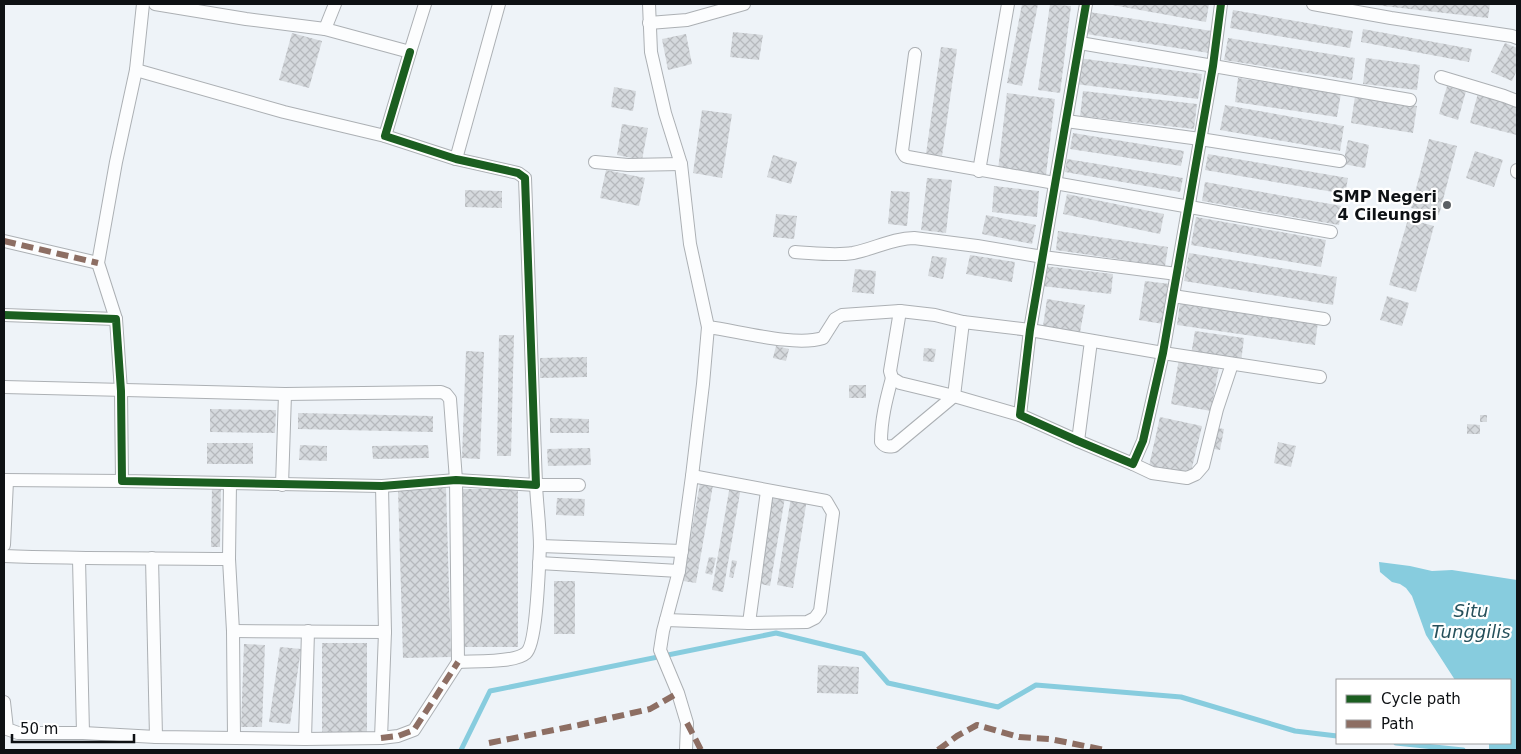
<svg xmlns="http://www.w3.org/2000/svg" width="1521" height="754" font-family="'DejaVu Sans',sans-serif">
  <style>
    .water { fill: #87ccde }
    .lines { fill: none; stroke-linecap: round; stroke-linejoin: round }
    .stream { stroke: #87ccde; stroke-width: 5 }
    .building { fill: url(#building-cross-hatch) }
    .street-casing { stroke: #acb0b4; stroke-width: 14 }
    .street { stroke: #fcfdfe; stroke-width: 12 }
    .quiet { stroke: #8d6e63; stroke-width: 6; stroke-dasharray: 12 6; stroke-linecap: butt }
    .cycleway-casing { stroke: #fff; stroke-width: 11 }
    .cycleway { stroke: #1b5e20; stroke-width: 8 }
    .poi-dot { fill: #5c6064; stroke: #fff; stroke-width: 2 }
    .labels { text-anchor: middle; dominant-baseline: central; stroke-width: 4.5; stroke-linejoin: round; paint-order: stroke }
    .poi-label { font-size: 16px; font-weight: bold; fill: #0e1114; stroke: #fff; text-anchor: end }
    .water-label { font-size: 18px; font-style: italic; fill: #25505b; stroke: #fff }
  </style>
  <defs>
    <pattern id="building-cross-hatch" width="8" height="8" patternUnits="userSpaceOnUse" patternTransform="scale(1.25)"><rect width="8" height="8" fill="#d5d9dd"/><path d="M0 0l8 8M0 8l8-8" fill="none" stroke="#b6b9bd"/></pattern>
  </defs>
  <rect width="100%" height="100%" fill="#eef3f8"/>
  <!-- water -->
  <path class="water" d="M 1379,562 L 1410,566 L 1432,571 L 1452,570 L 1517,580 L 1517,750 L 1489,750 L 1489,743 L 1510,743 L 1510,680 L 1455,680 L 1426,635 L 1412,596 L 1406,588 L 1400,584 L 1392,582 L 1380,572 Z"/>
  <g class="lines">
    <!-- stream -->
    <g class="stream">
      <path d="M 1396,743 L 1463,750"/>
      <path d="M 461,750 L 490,691 L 776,633 L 863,654 L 888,683 L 998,707 L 1036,685 L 1181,697 L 1295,731 L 1337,736"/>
    </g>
  </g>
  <!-- building -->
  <g class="building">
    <path d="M 1022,4 L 1038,4 L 1022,86 L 1007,83 Z"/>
    <path d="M 1050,4 L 1071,6 L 1060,93 L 1038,90 Z"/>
    <path d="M 1107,4 L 1209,4 L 1206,22 Z"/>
    <path d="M 1375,4 L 1490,4 L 1488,18 L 1375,5 Z"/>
    <path d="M 1233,10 L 1353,31 L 1350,48 L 1230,28 Z"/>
    <path d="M 1089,12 L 1212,31 L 1209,53 L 1086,34 Z"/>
    <path d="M 1363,29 L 1472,49 L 1469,62 L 1361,42 Z"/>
    <path d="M 733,32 L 763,35 L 759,60 L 730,57 Z"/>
    <path d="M 292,33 L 322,41 L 309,88 L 279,80 Z"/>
    <path d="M 686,34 L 692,64 L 668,70 L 662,39 Z"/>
    <path d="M 1228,38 L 1355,58 L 1352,80 L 1224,60 Z"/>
    <path d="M 1505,43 L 1517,48 L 1517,70 L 1512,81 L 1491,72 Z"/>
    <path d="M 941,47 L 957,49 L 942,156 L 926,154 Z"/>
    <path d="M 1078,58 L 1202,74 L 1198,99 L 1075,84 Z"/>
    <path d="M 1366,58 L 1420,65 L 1417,90 L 1363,84 Z"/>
    <path d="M 1238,78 L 1341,93 L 1337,117 L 1235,102 Z"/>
    <path d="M 1447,86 L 1466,91 L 1458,120 L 1439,114 Z"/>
    <path d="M 614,87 L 636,91 L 633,111 L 611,107 Z"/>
    <path d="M 1083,91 L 1197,104 L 1194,129 L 1080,116 Z"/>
    <path d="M 1007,93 L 1055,99 L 1046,175 L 998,170 Z"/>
    <path d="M 1478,93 L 1517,104 L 1517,135 L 1470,123 Z"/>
    <path d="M 1355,96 L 1417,106 L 1413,133 L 1351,123 Z"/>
    <path d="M 1225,105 L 1344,126 L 1340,151 L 1220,130 Z"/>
    <path d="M 702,110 L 732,114 L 722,178 L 693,173 Z"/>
    <path d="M 622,124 L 648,128 L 642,160 L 617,155 Z"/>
    <path d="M 1073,133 L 1184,151 L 1181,166 L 1070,149 Z"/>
    <path d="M 1429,139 L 1457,146 L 1439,215 L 1411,208 Z"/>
    <path d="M 1348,140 L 1369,145 L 1365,168 L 1343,164 Z"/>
    <path d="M 1475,151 L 1503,160 L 1494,187 L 1466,178 Z"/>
    <path d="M 1208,154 L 1348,178 L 1345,194 L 1205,170 Z"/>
    <path d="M 773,155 L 797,162 L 791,184 L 767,177 Z"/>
    <path d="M 1067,159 L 1183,178 L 1180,192 L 1065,172 Z"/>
    <path d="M 606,170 L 645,178 L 639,206 L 600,198 Z"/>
    <path d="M 927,178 L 952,180 L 946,233 L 921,230 Z"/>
    <path d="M 1205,182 L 1342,206 L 1339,225 L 1202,201 Z"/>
    <path d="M 994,186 L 1039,191 L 1037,217 L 992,212 Z"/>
    <path d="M 465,190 L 502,191 L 502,208 L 465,207 Z"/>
    <path d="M 891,191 L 910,192 L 907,226 L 888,224 Z"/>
    <path d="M 1067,194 L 1164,214 L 1160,234 L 1063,214 Z"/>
    <path d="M 776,214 L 797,216 L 794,239 L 773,237 Z"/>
    <path d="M 986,215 L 1036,225 L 1032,244 L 982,234 Z"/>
    <path d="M 1196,217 L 1326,240 L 1321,267 L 1191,245 Z"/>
    <path d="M 1408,219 L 1434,226 L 1416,292 L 1389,285 Z"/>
    <path d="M 1058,231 L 1168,247 L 1165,266 L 1056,250 Z"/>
    <path d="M 1189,253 L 1337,277 L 1333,305 L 1184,281 Z"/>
    <path d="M 970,255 L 1015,262 L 1012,282 L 966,274 Z"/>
    <path d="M 932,256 L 947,258 L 943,279 L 928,276 Z"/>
    <path d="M 1044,266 L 1113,274 L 1111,294 L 1042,286 Z"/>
    <path d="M 855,269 L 876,271 L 874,294 L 852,292 Z"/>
    <path d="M 1145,281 L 1170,284 L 1163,324 L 1139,320 Z"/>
    <path d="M 1387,296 L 1409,303 L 1402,326 L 1380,320 Z"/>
    <path d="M 1047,299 L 1085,305 L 1080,332 L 1043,326 Z"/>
    <path d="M 1180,302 L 1318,322 L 1315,345 L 1177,325 Z"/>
    <path d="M 1195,331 L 1244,338 L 1241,362 L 1191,355 Z"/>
    <path d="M 499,335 L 514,335 L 511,456 L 497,456 Z"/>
    <path d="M 776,346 L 789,349 L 786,361 L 773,358 Z"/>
    <path d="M 924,348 L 936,349 L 934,362 L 923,361 Z"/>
    <path d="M 466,351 L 484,352 L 480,459 L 462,458 Z"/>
    <path d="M 587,357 L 587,377 L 540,378 L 540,358 Z"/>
    <path d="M 1179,359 L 1219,367 L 1211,411 L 1171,404 Z"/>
    <rect x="849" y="385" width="17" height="13"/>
    <path d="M 210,409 L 276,410 L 275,433 L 210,432 Z"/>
    <path d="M 298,413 L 433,416 L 433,432 L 298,429 Z"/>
    <rect x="1480" y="415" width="7" height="7"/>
    <path d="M 1160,417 L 1202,426 L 1190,476 L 1149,466 Z"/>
    <path d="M 550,418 L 589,419 L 589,433 L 550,433 Z"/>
    <path d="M 1467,424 L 1480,425 L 1480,434 L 1467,434 Z"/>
    <path d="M 1217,428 L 1224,429 L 1220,450 L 1214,449 Z"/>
    <path d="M 1278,442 L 1296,446 L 1291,467 L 1274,463 Z"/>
    <rect x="207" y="443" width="46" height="21"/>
    <path d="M 300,445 L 327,446 L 327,461 L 299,460 Z"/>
    <path d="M 428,445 L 429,458 L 373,459 L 372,446 Z"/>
    <path d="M 590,448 L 591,465 L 548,466 L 547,449 Z"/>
    <path d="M 700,483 L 713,485 L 696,583 L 683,581 Z"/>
    <path d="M 212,485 L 221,485 L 220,547 L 211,547 Z"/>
    <path d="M 730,485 L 741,487 L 723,592 L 712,590 Z"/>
    <path d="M 446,487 L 451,657 L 403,658 L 398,489 Z"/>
    <rect x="461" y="489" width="57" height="158"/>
    <path d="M 772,495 L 785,497 L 770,586 L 757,583 Z"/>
    <path d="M 791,497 L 807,499 L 793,588 L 777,585 Z"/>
    <path d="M 557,498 L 585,499 L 584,516 L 556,515 Z"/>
    <path d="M 709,557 L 716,558 L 712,575 L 705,573 Z"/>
    <path d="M 732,560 L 737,561 L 733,578 L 729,577 Z"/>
    <rect x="554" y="581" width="21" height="53"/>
    <rect x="322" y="643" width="45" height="89"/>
    <path d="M 244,644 L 265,645 L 262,727 L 241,727 Z"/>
    <path d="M 280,647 L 301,649 L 290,724 L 269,722 Z"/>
    <path d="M 818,665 L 859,667 L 858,694 L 817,693 Z"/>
  </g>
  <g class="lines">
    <!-- street casing -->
    <g class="street-casing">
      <g id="street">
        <path d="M 155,4 L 246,19 L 325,29 L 410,52 L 425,4"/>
        <path d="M 649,4 L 651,52 L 665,113 L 681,164 L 690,244 L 708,327 L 703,384 L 692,476 L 679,571 L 663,631 L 660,650 L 678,693 L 687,723 L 686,750"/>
        <path d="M 1086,4 L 1030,330 L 1020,415 L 1078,441 L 1133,464 L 1143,441 L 1163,353 L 1213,66 L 1221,4"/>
        <path d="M 1313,4 L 1391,18 L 1512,36 L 1517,38"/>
        <path d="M 649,23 L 687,20 L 744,4"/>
        <path d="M 325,29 L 335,4"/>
        <path d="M 1080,43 L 1410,100"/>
        <path d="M 915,54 L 902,151 L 905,156 L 908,157 L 1331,232"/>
        <path d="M 136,70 L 284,112 L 385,136"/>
        <path d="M 1441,77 L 1504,96 L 1517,101"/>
        <path d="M 1066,121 L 1200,139 L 1340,161"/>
        <path d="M 456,159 L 499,4"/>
        <path d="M 595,162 L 628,165 L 681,164"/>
        <path d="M 1517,170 L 1517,172"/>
        <path d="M 979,171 L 1008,4"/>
        <path d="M 4,241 L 98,263"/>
        <path d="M 795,252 C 814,253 834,256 853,253 C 874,249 893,238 914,238 L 977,246 L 1043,257 L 1177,274"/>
        <path d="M 1173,296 L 1324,319"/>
        <path d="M 900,311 L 890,371 L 892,378 L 900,383 L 954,396 L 1020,415"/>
        <path d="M 4,315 L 116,319 L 121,391 L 122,481 L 382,486 L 456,480 L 536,485 L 525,178 L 518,173 L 456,159 L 385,136 L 410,52"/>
        <path d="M 116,319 L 98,263 L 116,162 L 136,70 L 143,4"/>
        <path d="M 708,327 C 739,331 795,347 823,338 L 835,319 L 842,315 L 900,311 L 935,315 L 963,322 L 1030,330 L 1163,353 L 1320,377"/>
        <path d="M 892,378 C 886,400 881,420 881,442 C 885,447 888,447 894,446 L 954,396 L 963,322"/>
        <path d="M 4,387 L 285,394 L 441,392 L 446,394 L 450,399 L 456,480 L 458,662 L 414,730 L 398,736 L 381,738 L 305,739 L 156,737 L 83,733 L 18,733 L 7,729 L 4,702"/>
        <path d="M 1078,441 L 1091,341"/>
        <path d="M 1133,464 L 1152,473 L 1187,478 L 1196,474 L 1203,466 L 1217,409 L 1232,364"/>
        <path d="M 4,480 L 122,481"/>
        <path d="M 230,483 L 229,559 L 233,631 L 234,737"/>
        <path d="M 282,485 L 285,394"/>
        <path d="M 4,545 L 7,481"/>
        <path d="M 540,546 L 682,551"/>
        <path d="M 4,556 C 79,559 154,558 229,559"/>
        <path d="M 152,558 L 156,737"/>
        <path d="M 79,559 L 83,733"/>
        <path d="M 539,563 L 679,571"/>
        <path d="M 666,620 L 749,623 L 807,622 L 815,618 L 820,611 L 833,513 L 826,501 L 692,476"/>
        <path d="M 749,623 L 767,491"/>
        <path d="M 233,631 L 385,632 L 382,486"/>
        <path d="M 458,662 C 474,661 515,663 526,653 C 537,644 539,564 540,547 C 540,527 537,506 536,485 L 579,485"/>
        <path d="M 381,738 L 385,632"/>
        <path d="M 305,739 L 308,631"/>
      </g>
    </g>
    <!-- street -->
    <use href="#street" class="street"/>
    <!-- quiet -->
    <g class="quiet">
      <path d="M 4,241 L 98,263"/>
      <path d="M 687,723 L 701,750"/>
      <path d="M 381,738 L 398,736 L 414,730 L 458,662"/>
      <path d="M 489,743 L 579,725 L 650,709 L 678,693"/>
      <path d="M 938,750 L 957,736 L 977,725 L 1019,737 L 1050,739 L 1105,750"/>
    </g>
    <!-- cycleway casing -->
    <g class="cycleway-casing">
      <g id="cycleway">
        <path d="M 1086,4 L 1030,330 L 1020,415 L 1078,441 L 1133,464 L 1143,441 L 1163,353 L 1213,66 L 1221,4"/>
        <path d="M 4,315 L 116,319 L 121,391 L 122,481 L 382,486 L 456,480 L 536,485 L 525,178 L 518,173 L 456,159 L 385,136 L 410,52"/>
      </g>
    </g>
    <!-- cycleway -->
    <use href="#cycleway" class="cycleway"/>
  </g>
  <!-- markers -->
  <circle class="poi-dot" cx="1447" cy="205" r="5"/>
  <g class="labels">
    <!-- poi labels -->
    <g class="poi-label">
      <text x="1437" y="196">SMP Negeri<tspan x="1437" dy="18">4 Cileungsi</tspan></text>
    </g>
    <!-- water labels -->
    <g class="water-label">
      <text x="1471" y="610">Situ<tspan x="1471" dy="21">Tunggilis</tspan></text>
    </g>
  </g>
  <!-- border -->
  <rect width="1521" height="754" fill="none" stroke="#0e1114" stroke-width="10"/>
  <!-- legend -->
  <rect x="1336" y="679" width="175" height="65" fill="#ffffff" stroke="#9fa0a1"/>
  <rect x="1346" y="695" width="25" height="8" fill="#1b5e20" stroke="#9fa0a1"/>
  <text x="1381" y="704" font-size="15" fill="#0e1114">Cycle path</text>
  <rect x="1346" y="720" width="25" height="8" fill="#8d6e63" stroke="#9fa0a1"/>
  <text x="1381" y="729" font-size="15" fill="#0e1114">Path</text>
  <!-- scale -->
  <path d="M12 734v8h122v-8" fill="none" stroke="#0e1114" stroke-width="2.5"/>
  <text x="20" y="734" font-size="15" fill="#0e1114" stroke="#ffffff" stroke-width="4" paint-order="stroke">50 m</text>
</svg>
